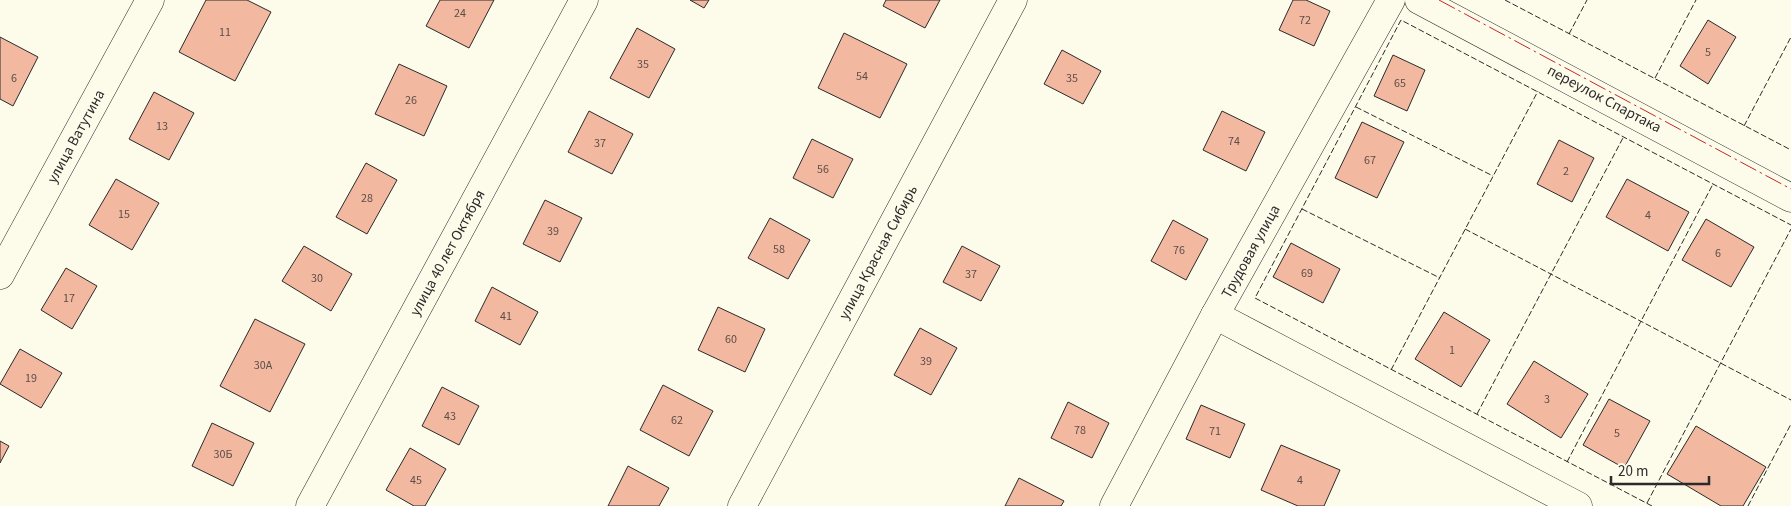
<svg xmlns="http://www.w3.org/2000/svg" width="1791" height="506" font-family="'Source Sans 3',sans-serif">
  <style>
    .building { fill: #f2b8a0; stroke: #2b2b2b }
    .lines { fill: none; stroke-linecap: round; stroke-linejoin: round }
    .minor-casing { stroke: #2b2b2b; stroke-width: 29 }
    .major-casing { stroke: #2b2b2b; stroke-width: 29 }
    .minor { stroke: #fdfbea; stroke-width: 28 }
    .major { stroke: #fdfbea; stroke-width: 28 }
    .fence { stroke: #2b2b2b; stroke-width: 1; stroke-dasharray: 6 2.5; stroke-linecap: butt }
    .power { stroke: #c62828; stroke-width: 1; stroke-dasharray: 18 4 2.5 4; stroke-linecap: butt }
    .labels { text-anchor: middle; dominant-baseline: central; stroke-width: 4; stroke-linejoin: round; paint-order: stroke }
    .number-label { font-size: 12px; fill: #5d4e48 }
    .street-label { font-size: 15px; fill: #2b2b2b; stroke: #fdfbea }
  </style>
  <rect width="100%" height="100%" fill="#fdfbea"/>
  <!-- building -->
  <g class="building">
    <path d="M 206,0 L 247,0 L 271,12 L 235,81 L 179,52 Z"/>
    <path d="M 440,0 L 494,0 L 469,48 L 426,26 Z"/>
    <path d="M 690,0 L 709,0 L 704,8 Z"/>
    <path d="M 886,0 L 940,0 L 925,28 L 883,6 Z"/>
    <path d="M 1293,0 L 1306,0 L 1330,11 L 1314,46 L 1279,30 Z"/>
    <path d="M 1708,20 L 1736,37 L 1708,84 L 1680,66 Z"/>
    <path d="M 637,28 L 675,49 L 649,98 L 610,78 Z"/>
    <path d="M 844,33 L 907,64 L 880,118 L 818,88 Z"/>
    <path d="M 0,37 L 38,57 L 13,106 L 0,99 Z"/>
    <path d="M 1062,50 L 1101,71 L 1083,104 L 1044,84 Z"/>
    <path d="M 1393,55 L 1425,70 L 1407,111 L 1374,96 Z"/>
    <path d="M 399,64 L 447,86 L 424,136 L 375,114 Z"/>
    <path d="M 154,92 L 194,113 L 169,160 L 129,139 Z"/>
    <path d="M 589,111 L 633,134 L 612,174 L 568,152 Z"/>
    <path d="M 1222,111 L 1265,132 L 1246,171 L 1203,150 Z"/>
    <path d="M 1362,122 L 1404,142 L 1377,198 L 1335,178 Z"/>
    <path d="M 812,139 L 853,159 L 833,198 L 793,178 Z"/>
    <path d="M 1559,140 L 1594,158 L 1572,202 L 1537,184 Z"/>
    <path d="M 366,163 L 397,180 L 367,234 L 336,217 Z"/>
    <path d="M 116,179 L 159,203 L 132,250 L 89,225 Z"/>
    <path d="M 1627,179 L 1689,212 L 1668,251 L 1606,217 Z"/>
    <path d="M 545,200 L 582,218 L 560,262 L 523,244 Z"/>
    <path d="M 770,218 L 810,240 L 788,279 L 748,258 Z"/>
    <path d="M 1706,219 L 1754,247 L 1731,287 L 1682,260 Z"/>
    <path d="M 1173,220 L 1208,239 L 1186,280 L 1151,261 Z"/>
    <path d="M 1291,243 L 1340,269 L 1323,303 L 1273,277 Z"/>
    <path d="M 304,246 L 352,274 L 331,311 L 282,281 Z"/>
    <path d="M 962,246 L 1000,266 L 981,301 L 943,282 Z"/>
    <path d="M 66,268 L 97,286 L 72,329 L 41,310 Z"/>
    <path d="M 492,287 L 538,312 L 520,345 L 475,321 Z"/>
    <path d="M 718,307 L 765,329 L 745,372 L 698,350 Z"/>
    <path d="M 1444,312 L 1490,340 L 1461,387 L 1415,359 Z"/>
    <path d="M 255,319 L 305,344 L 270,412 L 220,386 Z"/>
    <path d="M 920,328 L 957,348 L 931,395 L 894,375 Z"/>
    <path d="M 20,349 L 62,373 L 41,408 L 0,384 Z"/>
    <path d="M 1534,361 L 1588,394 L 1561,438 L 1507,404 Z"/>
    <path d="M 663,385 L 713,411 L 689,456 L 640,430 Z"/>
    <path d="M 442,387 L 479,406 L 459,445 L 422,426 Z"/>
    <path d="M 1609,399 L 1650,421 L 1624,468 L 1583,445 Z"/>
    <path d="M 1068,402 L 1109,423 L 1092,458 L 1051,438 Z"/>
    <path d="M 1201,405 L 1245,424 L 1230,458 L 1186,439 Z"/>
    <path d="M 212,423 L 254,443 L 233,486 L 192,466 Z"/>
    <path d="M 1696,426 L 1766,467 L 1743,506 L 1721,506 L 1667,474 Z"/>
    <path d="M 0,441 L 9,446 L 0,463 Z"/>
    <path d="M 1281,445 L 1340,470 L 1324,506 L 1298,506 L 1261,490 Z"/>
    <path d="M 410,448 L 446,469 L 425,506 L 414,506 L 386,490 Z"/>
    <path d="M 628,466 L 669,488 L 659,506 L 608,506 Z"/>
    <path d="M 1019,478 L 1064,501 L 1061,506 L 1005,506 Z"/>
  </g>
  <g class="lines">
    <!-- minor casing -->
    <g class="minor-casing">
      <g id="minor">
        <path id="s1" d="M 1419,0 L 1791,198"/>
        <path id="s2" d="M 0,275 L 150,0"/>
        <path d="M 1215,315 L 1578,506"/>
        <path id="s3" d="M 310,506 L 584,0"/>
        <path id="s4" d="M 1114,506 L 1215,315 L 1391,0"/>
      </g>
    </g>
    <!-- major casing -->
    <g class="major-casing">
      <g id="major">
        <path id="s5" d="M 742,506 L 1013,0"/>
      </g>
    </g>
    <!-- minor -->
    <use href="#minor" class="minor"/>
    <!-- major -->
    <use href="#major" class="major"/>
    <!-- fence -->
    <g class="fence">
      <path d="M 1505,0 L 1791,150"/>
      <path d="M 1569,34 L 1587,0"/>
      <path d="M 1655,78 L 1696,0"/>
      <path d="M 1356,107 L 1493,176"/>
      <path d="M 1744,126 L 1791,37"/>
      <path d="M 1302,209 L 1440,278"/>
      <path d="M 1465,229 L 1791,400"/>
      <path d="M 1391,370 L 1538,91"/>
      <path d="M 1477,414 L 1624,136"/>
      <path d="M 1567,462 L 1713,184"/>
      <path d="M 1647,503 L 1791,229"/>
      <path d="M 1652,506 L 1255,298 L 1401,20 L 1791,225"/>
      <path d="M 1748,506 L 1791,424"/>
    </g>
    <!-- power -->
    <path class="power" d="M 1439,0 L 1791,189"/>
  </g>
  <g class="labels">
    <!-- number labels -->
    <g class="number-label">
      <text x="460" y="13">24</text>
      <text x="1305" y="20">72</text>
      <text x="225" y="32">11</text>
      <text x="1708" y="52">5</text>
      <text x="643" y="64">35</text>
      <text x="862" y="76">54</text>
      <text x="14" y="78">6</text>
      <text x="1072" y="78">35</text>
      <text x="1400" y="83">65</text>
      <text x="411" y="100">26</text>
      <text x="162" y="126">13</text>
      <text x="1234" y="141">74</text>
      <text x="600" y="143">37</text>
      <text x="1370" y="160">67</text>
      <text x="823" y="169">56</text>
      <text x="1566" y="171">2</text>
      <text x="367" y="198">28</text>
      <text x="124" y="214">15</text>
      <text x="1648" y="215">4</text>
      <text x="553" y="231">39</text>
      <text x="779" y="249">58</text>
      <text x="1179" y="250">76</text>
      <text x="1718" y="253">6</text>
      <text x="1307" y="273">69</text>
      <text x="971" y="274">37</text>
      <text x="317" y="278">30</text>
      <text x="69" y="298">17</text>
      <text x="506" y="316">41</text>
      <text x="731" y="339">60</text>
      <text x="1452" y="350">1</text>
      <text x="926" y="361">39</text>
      <text x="263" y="365">30А</text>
      <text x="31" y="378">19</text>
      <text x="1547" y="399">3</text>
      <text x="450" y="416">43</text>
      <text x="677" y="420">62</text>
      <text x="1080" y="430">78</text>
      <text x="1215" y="431">71</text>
      <text x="1617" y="433">5</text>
      <text x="223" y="454">30Б</text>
      <text x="416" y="480">45</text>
      <text x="1300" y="480">4</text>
    </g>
    <!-- street labels -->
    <g class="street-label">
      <text stroke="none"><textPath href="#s1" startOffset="210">переулок Спартака</textPath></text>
      <text stroke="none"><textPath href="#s2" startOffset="158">улица Ватутина</textPath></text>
      <text stroke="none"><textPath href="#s4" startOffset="289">Трудовая улица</textPath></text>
      <text stroke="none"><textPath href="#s3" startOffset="288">улица 40 лет Октября</textPath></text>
      <text stroke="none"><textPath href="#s5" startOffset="288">улица Красная Сибирь</textPath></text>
    </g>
  </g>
  <!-- scale -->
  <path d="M1611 476v8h98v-8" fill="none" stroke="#2b2b2b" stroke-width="2.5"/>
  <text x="1618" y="476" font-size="15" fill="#2b2b2b" stroke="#fdfbea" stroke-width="4" paint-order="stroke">20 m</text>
</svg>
